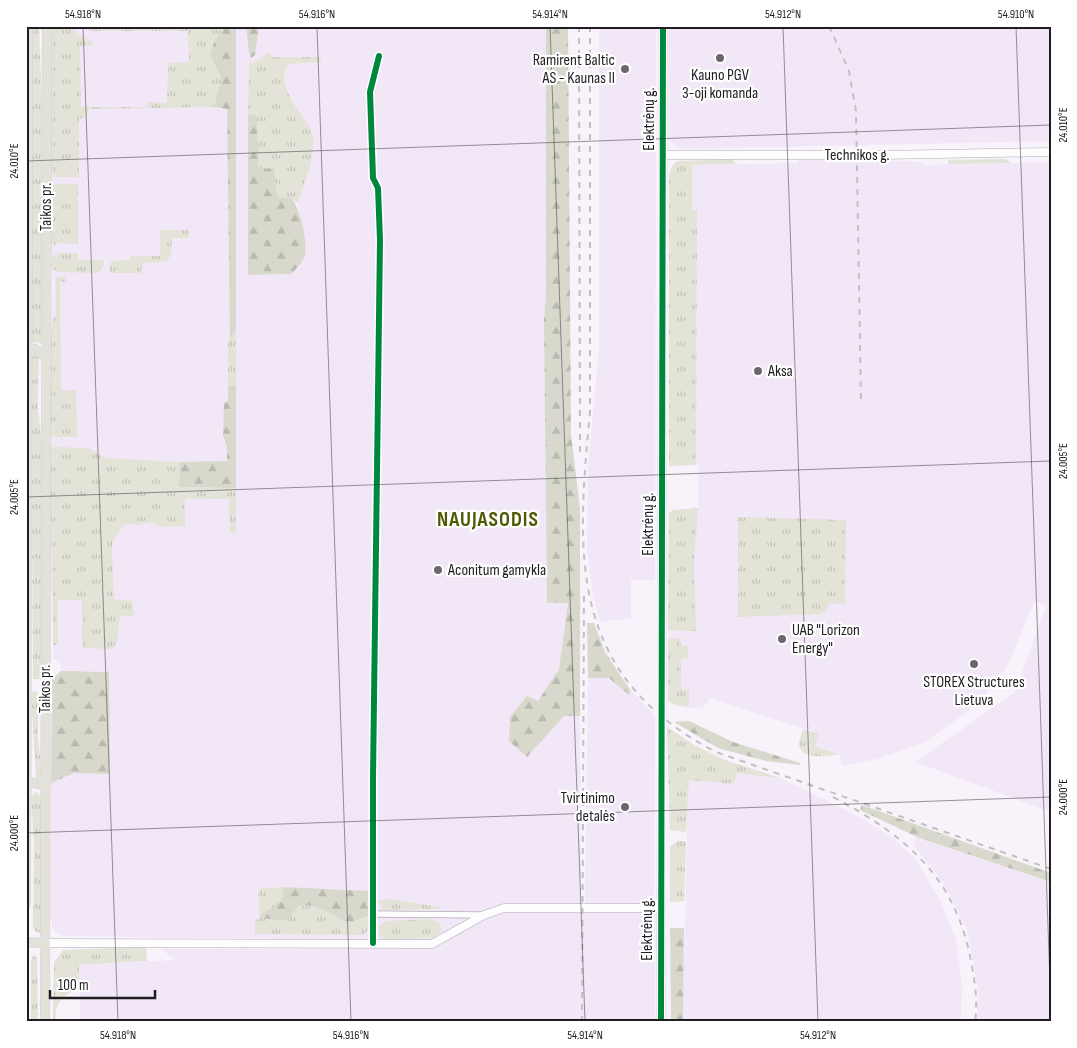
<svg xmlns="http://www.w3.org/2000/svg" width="1077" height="1048" font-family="'Sofia Sans Condensed',sans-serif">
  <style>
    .built { fill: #f2e7f7; fill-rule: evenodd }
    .grass { fill: url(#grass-tufts) }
    .forest { fill: url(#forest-firs) }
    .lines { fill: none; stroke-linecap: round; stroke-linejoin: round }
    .minor-casing { stroke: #b0acb1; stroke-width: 7 }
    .tertiary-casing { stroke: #b0acb1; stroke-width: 9 }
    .primary-casing { stroke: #d4d1d6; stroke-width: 10 }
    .minor { stroke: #fefdfe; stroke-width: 5.5 }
    .tertiary { stroke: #fefdfe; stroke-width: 8 }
    .primary { stroke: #e2e2db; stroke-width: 9 }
    .rail { stroke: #c2c0c2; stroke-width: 2; stroke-dasharray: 6 6; stroke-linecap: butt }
    .cycleway-casing { stroke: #fff; stroke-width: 9 }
    .cycleway { stroke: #00873e; stroke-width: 6 }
    .ticks { fill: none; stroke: #201c22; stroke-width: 1; stroke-opacity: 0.45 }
    .poi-dot { fill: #6c676e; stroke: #fff; stroke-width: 2 }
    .labels { text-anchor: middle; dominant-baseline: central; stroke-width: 4.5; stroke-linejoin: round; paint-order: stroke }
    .poi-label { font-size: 16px; fill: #201c22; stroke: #fff; text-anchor: start }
    .street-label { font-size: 16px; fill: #201c22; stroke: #fff }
    .district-label { font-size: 21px; font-weight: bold; letter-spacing: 1px; fill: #4f5802; stroke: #fff }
    .neatline { fill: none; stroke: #201c22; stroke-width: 2 }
    .ticks-label { font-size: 12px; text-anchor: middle; fill: #201c22 }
  </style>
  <defs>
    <pattern id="grass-tufts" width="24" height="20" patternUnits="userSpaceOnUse" patternTransform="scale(1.25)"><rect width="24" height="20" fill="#e3e3d8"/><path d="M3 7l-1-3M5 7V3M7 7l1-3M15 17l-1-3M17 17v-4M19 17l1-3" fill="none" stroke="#c2c2b9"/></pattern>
    <pattern id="forest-firs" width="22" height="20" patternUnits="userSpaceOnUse" patternTransform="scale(1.25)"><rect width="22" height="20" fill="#d8d9cc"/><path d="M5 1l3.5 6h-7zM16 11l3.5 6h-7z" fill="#b9baaf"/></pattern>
  </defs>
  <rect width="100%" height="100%" fill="#f8f2fa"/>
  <!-- built -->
  <g class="built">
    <path d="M 51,26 L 226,26 L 210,55 L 221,78 L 215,107 L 227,109 L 230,337 L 236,331 L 236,26 L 246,26 L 249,54 L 256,47 L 259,26 L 546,26 L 546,295 L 544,320 L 547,603 L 568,602 L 559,669 L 538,701 L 527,757 L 564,715 L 580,716 L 581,904 L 504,904 L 435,940 L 428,941 L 65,936 L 59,935 L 52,928 L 52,921 L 50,920 L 51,783 L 74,773 L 110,773 L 109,672 L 61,671 L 60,664 L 53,658 L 54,600 L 51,590 L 50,336 L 54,284 L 51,264 ZM 320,57 L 322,62 L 289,64 L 284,78 L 285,88 L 306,121 L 303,183 L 298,204 L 305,246 L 304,258 L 292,274 L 249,275 L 249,63 L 271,58 Z"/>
    <path d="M 599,26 L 656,26 L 655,580 L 631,580 L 631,618 L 600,622 L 592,590 L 587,549 L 588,465 L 599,350 Z"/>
    <path d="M 668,26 L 1051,26 L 1051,141 L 680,149 L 670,142 L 669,137 Z"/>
    <path d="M 798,160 L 906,161 L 920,162 L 923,165 L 1051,162 L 1051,812 L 915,762 L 1015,692 L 1046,605 L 1035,601 L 1008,664 L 994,685 L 967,712 L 923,743 L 877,759 L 842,766 L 840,754 L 814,747 L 817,733 L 710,698 L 704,707 L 700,709 L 675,705 L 668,701 L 669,513 L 673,510 L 698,508 L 698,465 L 696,465 L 697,210 L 692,210 L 692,165 L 798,163 Z"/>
    <path d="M 588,678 L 609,678 L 628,695 L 631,691 L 655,716 L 654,897 L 647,904 L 585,904 Z"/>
    <path d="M 737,773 L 783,779 L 856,815 L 892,837 L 915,859 L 941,902 L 956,940 L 962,986 L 961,1022 L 683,1022 L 688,780 L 734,784 Z"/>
    <path d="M 917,837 L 1051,882 L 1051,1022 L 977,1022 L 978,989 L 967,930 L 954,902 L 936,873 L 914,846 Z"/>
    <path d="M 504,910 L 653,912 L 655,916 L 655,1022 L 80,1022 L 79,965 L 175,960 L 161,949 L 432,946 Z"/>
  </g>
  <!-- grass -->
  <g class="grass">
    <path d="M 32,26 L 39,26 L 42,102 L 42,343 L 31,342 Z"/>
    <path d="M 51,26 L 72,26 L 77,33 L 93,43 L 94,45 L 80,46 L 81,107 L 148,107 L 148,102 L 167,103 L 168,63 L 189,62 L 188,31 L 91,31 L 82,26 L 226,26 L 214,42 L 210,55 L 221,78 L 214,107 L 89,109 L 84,118 L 79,119 L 79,177 L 56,177 L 51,172 Z"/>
    <path d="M 268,52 L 272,57 L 320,57 L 322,62 L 289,64 C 272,89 306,112 313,136 C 317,153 303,187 298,204 L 291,198 L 276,197 L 276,183 L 259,169 L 257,116 L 248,114 L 249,63 L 259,60 Z"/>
    <path d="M 732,159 L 736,164 L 692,165 L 692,210 L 697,210 L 696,465 L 669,466 L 669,174 L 674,163 L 678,161 Z"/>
    <path d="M 1006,159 L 1011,163 L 948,164 L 948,160 Z"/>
    <path d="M 55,184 L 78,184 L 78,244 L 56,243 L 56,246 L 51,242 L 51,189 Z"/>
    <path d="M 160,230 L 189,230 L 189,238 L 172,238 L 171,255 L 167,261 L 142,264 L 141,273 L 109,273 L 111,261 L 130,260 L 130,256 L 160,256 Z"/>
    <path d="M 57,253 L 78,253 L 78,260 L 103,260 L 104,265 L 101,270 L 95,273 L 59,272 L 54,270 L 51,264 L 52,257 Z"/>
    <path d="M 56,277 L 65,277 L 66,282 L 60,282 L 61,390 L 76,390 L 77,437 L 53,437 L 50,434 L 50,336 L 54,317 L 56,317 Z"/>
    <path d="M 236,331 L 236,385 L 228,386 L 228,340 Z"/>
    <path d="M 35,353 L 39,356 L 38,407 L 42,447 L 41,679 L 33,679 L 31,358 Z"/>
    <path d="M 53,447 L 89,448 L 105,458 L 180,462 L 179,487 L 236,488 L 236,533 L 230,533 L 229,499 L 185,499 L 185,526 L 160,527 L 154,523 L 141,523 L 139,525 L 125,524 L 114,539 L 112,547 L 114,599 L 132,601 L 134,616 L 120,616 L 117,642 L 112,649 L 82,648 L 82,600 L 58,600 L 58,645 L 53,645 L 50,449 Z"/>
    <path d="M 698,508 L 694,559 L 696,631 L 668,630 L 669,513 L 673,510 Z"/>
    <path d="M 738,517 L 846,520 L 845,604 L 829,603 L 827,610 L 821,614 L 738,617 Z"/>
    <path d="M 680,638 L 681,646 L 688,646 L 688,659 L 681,659 L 681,689 L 689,690 L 689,707 L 675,705 L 668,701 L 668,639 Z"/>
    <path d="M 34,691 L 38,693 L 38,737 L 42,777 L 36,780 L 31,694 Z"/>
    <path d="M 667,727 L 696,746 L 725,760 L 783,779 L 737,773 L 734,784 L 689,780 L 686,832 L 670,830 Z"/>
    <path d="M 803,729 L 818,734 L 815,747 L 840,754 C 829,756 802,761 799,745 C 799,740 802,733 803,729 Z"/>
    <path d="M 35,792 L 41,796 L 41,931 L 38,933 L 33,929 L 34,844 L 31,798 Z"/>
    <path d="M 677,841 L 686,841 L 684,901 L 670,902 L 670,847 Z"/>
    <path d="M 284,887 L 281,901 L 261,914 L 264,918 L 290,918 L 298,906 L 309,905 L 329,912 L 343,921 L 351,922 L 368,916 L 369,929 L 363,935 L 255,934 L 255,920 L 260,919 L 258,889 Z"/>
    <path d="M 390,899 L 440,907 L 439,909 L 383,910 L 377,900 Z"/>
    <path d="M 432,919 L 441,925 L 441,931 L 434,938 L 384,939 L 380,937 L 378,927 L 386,921 Z"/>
    <path d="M 143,947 L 146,948 L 147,961 L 79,965 L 79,989 C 62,994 55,1004 55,1022 L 53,1022 L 54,962 L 63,950 Z"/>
    <path d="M 34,955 L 37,958 L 38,1022 L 31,1022 L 31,960 Z"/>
  </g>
  <!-- forest -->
  <g class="forest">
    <path d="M 226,26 L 236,26 L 236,331 L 230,338 L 227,109 L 214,107 L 221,78 L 210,55 L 214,42 Z"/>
    <path d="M 246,26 L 259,26 L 255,55 L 251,58 L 249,54 Z"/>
    <path d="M 546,26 L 568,26 L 571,434 L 580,509 L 580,716 L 564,716 L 527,757 L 509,741 L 510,717 L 527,696 L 538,701 L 559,669 L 568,603 L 547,603 L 544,320 L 546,295 Z"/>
    <path d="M 248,114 L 257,116 L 259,169 L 274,168 L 277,197 L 291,198 C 300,206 309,245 304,258 C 302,263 295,269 292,274 L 248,275 Z"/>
    <path d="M 236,385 L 236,488 L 179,487 L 180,462 L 227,461 L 227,447 L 223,435 L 224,403 L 228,401 L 228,386 Z"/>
    <path d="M 587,623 L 594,623 L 605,652 L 631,691 L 629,695 L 609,678 L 588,678 Z"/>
    <path d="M 61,671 L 109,672 L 110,774 L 74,773 L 51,783 L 52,679 Z"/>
    <path d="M 689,721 L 733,742 L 800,763 L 800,765 L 766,761 L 718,748 L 674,722 Z"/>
    <path d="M 862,805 L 1051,873 L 1051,882 L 917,837 L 860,810 Z"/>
    <path d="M 284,887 L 368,891 L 368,916 L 351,922 L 343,921 L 329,912 L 309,905 L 298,906 L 290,918 L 281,921 L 264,918 L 261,914 L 281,901 Z"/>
    <path d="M 670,928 L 684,928 L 683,1022 L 671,1021 Z"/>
  </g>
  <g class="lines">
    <!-- minor casing -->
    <g class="minor-casing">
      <g id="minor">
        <path d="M 373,914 L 482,915"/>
        <path d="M 373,943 L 373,777 L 380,240 L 378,188 L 373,178 L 370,92 L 379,56"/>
      </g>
    </g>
    <!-- tertiary casing -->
    <g class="tertiary-casing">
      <g id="tertiary">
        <path d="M 663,155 L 883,155 L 1051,152"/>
        <path d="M 45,943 L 432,944 L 484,915 L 504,908 L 661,908"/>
        <path d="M 661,1022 L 663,26"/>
      </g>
    </g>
    <!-- primary casing -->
    <g class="primary-casing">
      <g id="primary">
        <path d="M 28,348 L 35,349 L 46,357"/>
        <path d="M 27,782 L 46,785"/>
        <path d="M 26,904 L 28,26"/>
        <path d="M 26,942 L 45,943"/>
        <path d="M 45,1022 L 47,26"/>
      </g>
    </g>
    <!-- minor -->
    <use href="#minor" class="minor"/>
    <!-- tertiary -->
    <use href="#tertiary" class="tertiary"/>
    <!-- primary -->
    <use href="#primary" class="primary"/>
    <!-- rail -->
    <g class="rail">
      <path d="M 579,26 L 580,457"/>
      <path d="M 590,26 L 590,412 C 576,557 568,675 716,752 L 1051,869"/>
      <path d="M 829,26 L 849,71 L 856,111 L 861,402"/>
      <path d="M 833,797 C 906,836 955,876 971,961 C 975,981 978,1002 975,1022"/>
      <path d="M 582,1022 L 584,593"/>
    </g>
    <!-- cycleway casing -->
    <g class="cycleway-casing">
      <g id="cycleway">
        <path d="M 373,943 L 373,777 L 380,240 L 378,188 L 373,178 L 370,92 L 379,56"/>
        <path d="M 661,1022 L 663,26"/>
      </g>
    </g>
    <!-- cycleway -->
    <use href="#cycleway" class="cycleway"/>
  </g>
  <!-- ticks -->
  <path class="ticks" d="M 83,26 L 118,1022M 317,26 L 351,1022M 550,26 L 585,1022M 783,26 L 818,1022M 1016,26 L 1051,1011M 26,161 L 1051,125M 26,497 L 1051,461M 26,833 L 1051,797"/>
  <!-- markers -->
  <g class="poi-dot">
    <circle cx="720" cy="58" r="5"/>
    <circle cx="625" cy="69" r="5"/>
    <circle cx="758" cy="371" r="5"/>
    <circle cx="438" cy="570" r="5"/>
    <circle cx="782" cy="639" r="5"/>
    <circle cx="974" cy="664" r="5"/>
    <circle cx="625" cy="807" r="5"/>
  </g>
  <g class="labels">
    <!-- poi labels -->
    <g class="poi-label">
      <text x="615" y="60" text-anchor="end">Ramirent Baltic<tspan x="615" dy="18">AS - Kaunas II</tspan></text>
      <text x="720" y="75" text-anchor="middle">Kauno PGV<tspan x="720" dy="18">3-oji komanda</tspan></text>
      <text x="768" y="371">Aksa</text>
      <text x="448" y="570">Aconitum gamykla</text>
      <text x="792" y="630">UAB "Lorizon<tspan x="792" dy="18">Energy"</tspan></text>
      <text x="974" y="682" text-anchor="middle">STOREX Structures<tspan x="974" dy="18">Lietuva</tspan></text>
      <text x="615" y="798" text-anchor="end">Tvirtinimo<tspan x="615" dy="18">detalės</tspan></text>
    </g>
    <!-- street labels -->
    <g class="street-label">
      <text transform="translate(649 119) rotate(-90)">Elektrėnų g.</text>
      <text x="857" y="155">Technikos g.</text>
      <text transform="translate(46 207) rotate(-90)">Taikos pr.</text>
      <text transform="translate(648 524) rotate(-90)">Elektrėnų g.</text>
      <text transform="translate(45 689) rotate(-90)">Taikos pr.</text>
      <text transform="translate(647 929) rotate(-90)">Elektrėnų g.</text>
    </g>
    <!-- district labels -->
    <g class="district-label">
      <text x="488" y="519">NAUJASODIS</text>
    </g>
  </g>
  <!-- border -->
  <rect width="1077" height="1048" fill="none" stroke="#ffffff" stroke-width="55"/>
  <!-- scale -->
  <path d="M50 990v8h105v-8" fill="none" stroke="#201c22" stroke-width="2.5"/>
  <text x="58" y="990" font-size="15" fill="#201c22" stroke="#ffffff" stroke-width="4" paint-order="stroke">100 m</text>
  <rect x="28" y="28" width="1022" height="992" class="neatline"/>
  <g class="ticks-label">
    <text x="83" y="18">54.918°N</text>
    <text x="317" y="18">54.916°N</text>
    <text x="550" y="18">54.914°N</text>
    <text x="783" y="18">54.912°N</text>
    <text x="1016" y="18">54.910°N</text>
    <text transform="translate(1063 125) rotate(-90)" y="4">24.010°E</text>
    <text transform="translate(14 161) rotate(-90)" y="4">24.010°E</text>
    <text transform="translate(1063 461) rotate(-90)" y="4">24.005°E</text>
    <text transform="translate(14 497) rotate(-90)" y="4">24.005°E</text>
    <text transform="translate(1063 797) rotate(-90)" y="4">24.000°E</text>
    <text transform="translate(14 833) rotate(-90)" y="4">24.000°E</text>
    <text x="118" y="1039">54.918°N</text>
    <text x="351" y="1039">54.916°N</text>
    <text x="585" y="1039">54.914°N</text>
    <text x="818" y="1039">54.912°N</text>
  </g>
</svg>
